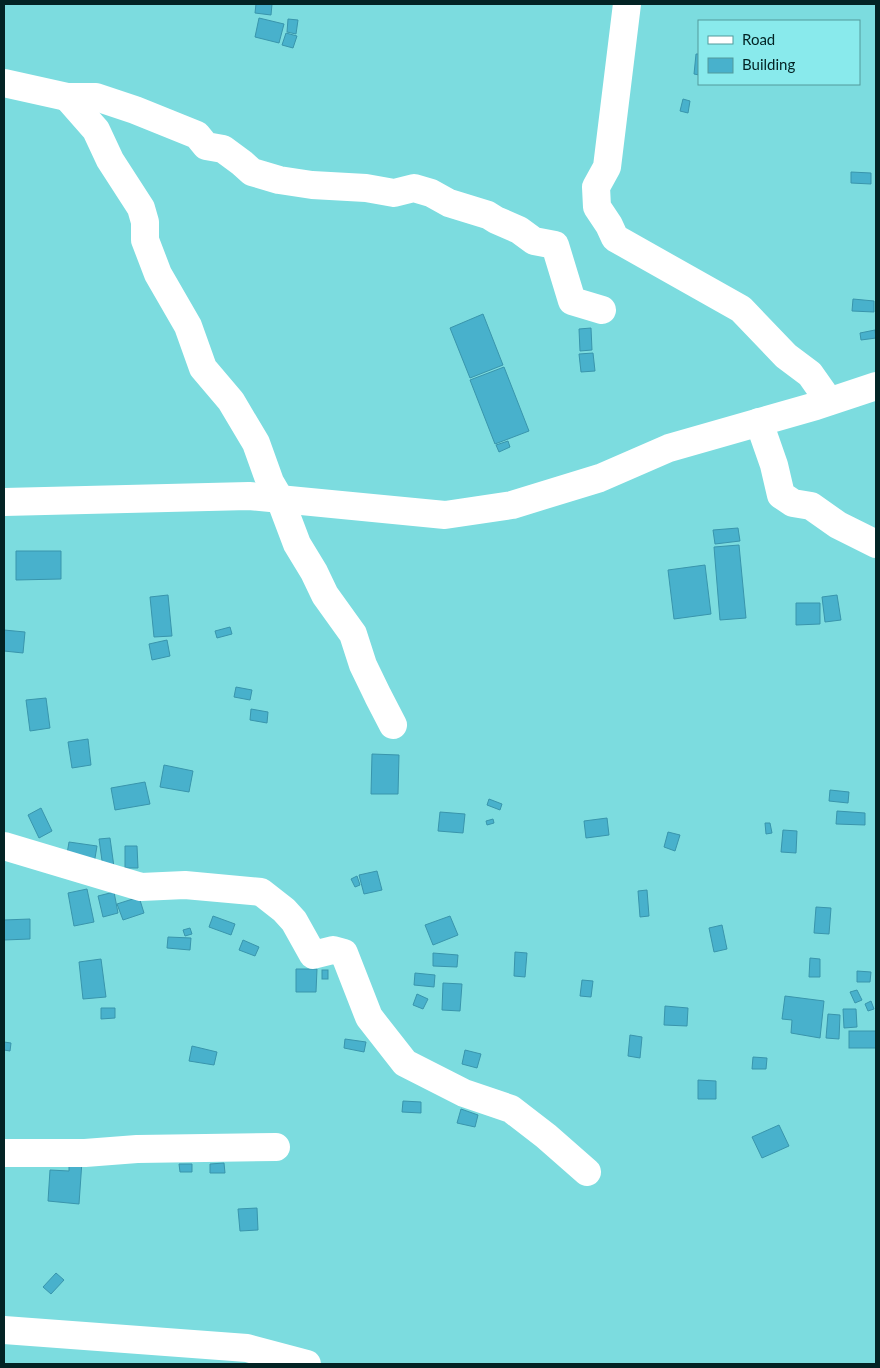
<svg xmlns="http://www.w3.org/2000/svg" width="880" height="1368" font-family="Lato,sans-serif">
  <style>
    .building { fill: #48b1cc; stroke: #3995ac }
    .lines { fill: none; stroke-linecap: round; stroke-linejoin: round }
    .minor { stroke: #fff; stroke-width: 28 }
  </style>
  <rect width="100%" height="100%" fill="#7cdcdf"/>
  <!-- building -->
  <g class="building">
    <path d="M 256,4 L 272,4 L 271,15 L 255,13 Z"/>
    <path d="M 259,18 L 284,24 L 279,43 L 255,37 Z"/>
    <path d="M 288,19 L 298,20 L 296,34 L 287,32 Z"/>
    <path d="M 286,33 L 297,36 L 293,48 L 282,45 Z"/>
    <path d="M 696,54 L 699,54 L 699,75 L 694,74 Z"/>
    <path d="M 683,99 L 690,101 L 688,113 L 680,111 Z"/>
    <path d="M 851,172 L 871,173 L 871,184 L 851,183 Z"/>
    <path d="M 853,299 L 874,301 L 874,312 L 852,311 Z"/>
    <path d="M 483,314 L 503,365 L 470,378 L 450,328 Z"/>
    <path d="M 591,328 L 592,350 L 580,351 L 579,329 Z"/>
    <path d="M 875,330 L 876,338 L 861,340 L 860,333 Z"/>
    <path d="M 593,353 L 595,371 L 581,372 L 579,354 Z"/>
    <path d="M 504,367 L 529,431 L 495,444 L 470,380 Z"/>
    <path d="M 508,441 L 510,447 L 499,452 L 496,445 Z"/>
    <path d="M 738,528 L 740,541 L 715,544 L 713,530 Z"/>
    <path d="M 739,545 L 746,618 L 720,620 L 714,547 Z"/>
    <path d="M 16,551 L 61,551 L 61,579 L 16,580 Z"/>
    <path d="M 705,565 L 711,614 L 674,619 L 668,570 Z"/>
    <path d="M 168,595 L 172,636 L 154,637 L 150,597 Z"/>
    <path d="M 837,595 L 841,620 L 825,622 L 822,597 Z"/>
    <path d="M 796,603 L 820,603 L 820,624 L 796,625 Z"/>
    <path d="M 230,627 L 232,634 L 217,638 L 215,631 Z"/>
    <path d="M 4,630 L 25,632 L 23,653 L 4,651 Z"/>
    <path d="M 167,640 L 170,656 L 152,660 L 149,644 Z"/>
    <path d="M 236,687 L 252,690 L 250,700 L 234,697 Z"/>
    <path d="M 46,698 L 50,728 L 30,731 L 26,700 Z"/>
    <path d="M 251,709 L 268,712 L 267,723 L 250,720 Z"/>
    <path d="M 88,739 L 91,765 L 72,768 L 68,742 Z"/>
    <path d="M 372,754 L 399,755 L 398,794 L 371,794 Z"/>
    <path d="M 164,765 L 193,771 L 189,792 L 160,787 Z"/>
    <path d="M 145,782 L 150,804 L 115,810 L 111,788 Z"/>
    <path d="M 830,790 L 849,792 L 848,803 L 829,801 Z"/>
    <path d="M 489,799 L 502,804 L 500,810 L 487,805 Z"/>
    <path d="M 41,808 L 52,831 L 39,838 L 28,815 Z"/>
    <path d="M 837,811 L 865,813 L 865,825 L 836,824 Z"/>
    <path d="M 440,812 L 465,814 L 463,833 L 438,831 Z"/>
    <path d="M 607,818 L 609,835 L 586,838 L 584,821 Z"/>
    <path d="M 493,819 L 494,823 L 487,825 L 486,821 Z"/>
    <path d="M 765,823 L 770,823 L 772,833 L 766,834 Z"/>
    <path d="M 783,830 L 797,831 L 796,853 L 781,852 Z"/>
    <path d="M 668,832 L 680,835 L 675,851 L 664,847 Z"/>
    <path d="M 110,838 L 114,867 L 103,868 L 99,839 Z"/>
    <path d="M 69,842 L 97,846 L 94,864 L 66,860 Z"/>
    <path d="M 125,846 L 137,846 L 138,868 L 125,868 Z"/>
    <path d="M 377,871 L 382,890 L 364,894 L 359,875 Z"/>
    <path d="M 357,876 L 360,885 L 355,887 L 351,879 Z"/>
    <path d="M 87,889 L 94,922 L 74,926 L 68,893 Z"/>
    <path d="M 647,890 L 649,916 L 640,917 L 638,891 Z"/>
    <path d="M 114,892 L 118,913 L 103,917 L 98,896 Z"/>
    <path d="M 139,897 L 144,913 L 123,920 L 117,904 Z"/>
    <path d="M 816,907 L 831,908 L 829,934 L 814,933 Z"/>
    <path d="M 213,916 L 235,924 L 231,935 L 209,927 Z"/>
    <path d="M 450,916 L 458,935 L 433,945 L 425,925 Z"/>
    <path d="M 30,919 L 30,939 L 4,940 L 4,920 Z"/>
    <path d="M 722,925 L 727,949 L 714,952 L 709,928 Z"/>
    <path d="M 190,928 L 192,934 L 185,936 L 183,930 Z"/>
    <path d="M 168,937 L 191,938 L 190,950 L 167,948 Z"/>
    <path d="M 243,940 L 259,947 L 255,956 L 239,950 Z"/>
    <path d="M 515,952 L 527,953 L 525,977 L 514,976 Z"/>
    <path d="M 433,953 L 458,955 L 457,967 L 433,966 Z"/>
    <path d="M 810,958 L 820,959 L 820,977 L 809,977 Z"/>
    <path d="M 101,959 L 106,997 L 83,999 L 79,962 Z"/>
    <path d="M 296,969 L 317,969 L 316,992 L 296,992 Z"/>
    <rect x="322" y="970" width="6" height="9"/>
    <path d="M 857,971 L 871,972 L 870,982 L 857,982 Z"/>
    <path d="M 415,973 L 435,975 L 434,987 L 414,985 Z"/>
    <path d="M 582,980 L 593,981 L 591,997 L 580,996 Z"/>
    <path d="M 443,983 L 462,984 L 460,1011 L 442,1010 Z"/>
    <path d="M 857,990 L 862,1000 L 855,1003 L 850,992 Z"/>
    <path d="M 417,994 L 428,999 L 423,1009 L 413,1005 Z"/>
    <path d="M 785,996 L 824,1001 L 820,1038 L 791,1033 L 792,1020 L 782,1019 Z"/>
    <path d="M 871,1001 L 874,1009 L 868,1011 L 865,1004 Z"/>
    <path d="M 665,1006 L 688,1008 L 687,1026 L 664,1025 Z"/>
    <path d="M 101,1008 L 115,1008 L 115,1018 L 101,1019 Z"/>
    <path d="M 843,1009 L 856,1009 L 857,1027 L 844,1028 Z"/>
    <path d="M 828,1014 L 840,1015 L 839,1039 L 826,1038 Z"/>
    <rect x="849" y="1031" width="27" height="17"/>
    <path d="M 630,1035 L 642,1037 L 640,1058 L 628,1056 Z"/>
    <path d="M 345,1039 L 366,1042 L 364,1052 L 344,1048 Z"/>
    <path d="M 4,1042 L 11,1043 L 10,1051 L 4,1050 Z"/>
    <path d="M 192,1046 L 217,1052 L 214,1065 L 189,1061 Z"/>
    <path d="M 465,1050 L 481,1054 L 477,1068 L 462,1064 Z"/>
    <path d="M 753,1057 L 767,1058 L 766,1069 L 752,1069 Z"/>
    <path d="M 698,1080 L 716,1081 L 716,1099 L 698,1099 Z"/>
    <path d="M 403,1101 L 421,1102 L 421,1113 L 402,1112 Z"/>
    <path d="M 461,1109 L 478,1115 L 475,1127 L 457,1123 Z"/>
    <path d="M 779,1125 L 789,1146 L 762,1158 L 752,1137 Z"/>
    <path d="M 69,1160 L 82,1161 L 79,1204 L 48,1201 L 50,1170 L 69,1171 Z"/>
    <path d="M 224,1163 L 225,1173 L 210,1173 L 210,1164 Z"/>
    <path d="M 179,1164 L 192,1164 L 192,1172 L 180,1172 Z"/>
    <path d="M 257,1208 L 258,1230 L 240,1231 L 238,1209 Z"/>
    <path d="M 56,1273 L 64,1280 L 51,1294 L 43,1287 Z"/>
  </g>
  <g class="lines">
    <!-- minor -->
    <g class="minor">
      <path d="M 627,4 L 607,167 L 596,187 L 597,207 L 609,225 L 615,238 L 741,309 L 786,356 L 810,374 L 829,401"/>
      <path d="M 4,83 L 67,97 L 96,97 L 135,110 L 197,135 L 206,146 L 223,149 L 242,163 L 252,172 L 279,180 L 312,185 L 366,188 L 394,193 L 414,188 L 431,193 L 449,203 L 488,215 L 496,220 L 519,230 L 534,241 L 555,245 L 572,301 L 602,310"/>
      <path d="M 67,97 L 96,130 L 110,160 L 141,208 L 145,222 L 145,240 L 158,274 L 188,326 L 203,368 L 231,401 L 256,443 L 270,482 L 280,499 L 297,544 L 314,572 L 325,595 L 353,634 L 363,665 L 378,696 L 393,725"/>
      <path d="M 759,422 L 774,465 L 781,495 L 793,503 L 811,506 L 838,525 L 876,544"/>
      <path d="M 4,502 L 249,496 L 445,515 L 512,505 L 600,478 L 669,448 L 816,406 L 876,386"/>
      <path d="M 4,846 L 141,887 L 185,885 L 261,892 L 284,910 L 294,921 L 313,955 L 333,950 L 344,953 L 369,1017 L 405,1063 L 464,1093 L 511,1109 L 546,1136 L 587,1172"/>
      <path d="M 4,1153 L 85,1153 L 137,1149 L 276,1147"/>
      <path d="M 4,1330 L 247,1348 L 307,1364"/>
    </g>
  </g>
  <!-- border -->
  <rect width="880" height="1368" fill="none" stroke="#032324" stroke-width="10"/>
  <!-- legend -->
  <rect x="698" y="20" width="162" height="65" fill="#89eaec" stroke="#539a9c"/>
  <rect x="708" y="36" width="25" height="8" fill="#ffffff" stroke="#539a9c"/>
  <text x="742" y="45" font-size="15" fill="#032324">Road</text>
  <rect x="708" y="58" width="25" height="15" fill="#48b1cc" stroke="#539a9c"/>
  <text x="742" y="70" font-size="15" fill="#032324">Building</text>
</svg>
